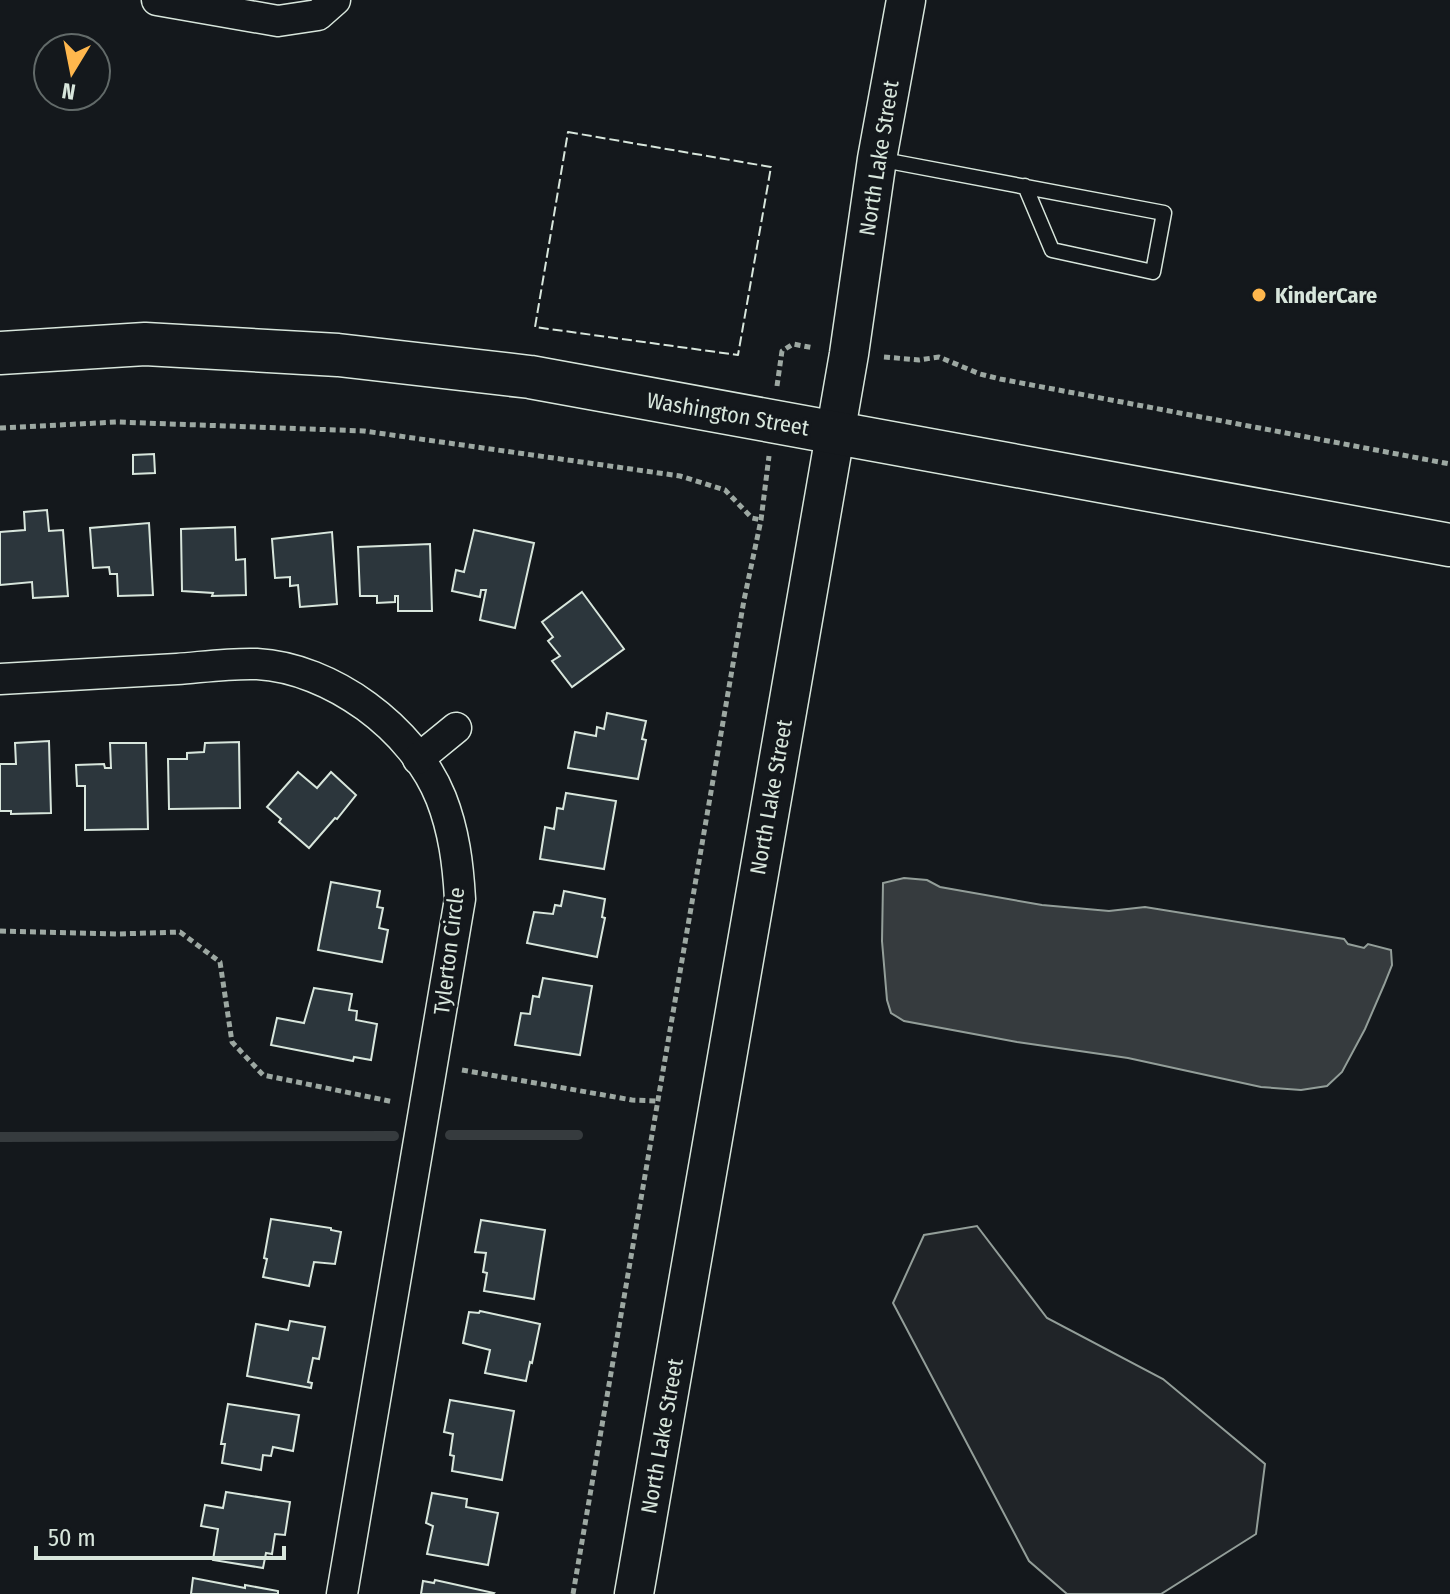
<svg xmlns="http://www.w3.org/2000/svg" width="1450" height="1594" font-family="'Fira Sans Condensed',sans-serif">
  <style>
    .green { fill: #202428; stroke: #939e99; stroke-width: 2 }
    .water { fill: #363b3e; stroke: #939e99; stroke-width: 2 }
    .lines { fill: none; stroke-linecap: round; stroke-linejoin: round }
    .stream { stroke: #363b3e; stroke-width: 10 }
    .building { fill: #2c363c; stroke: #d8e6dc; stroke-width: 2 }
    .service-casing { stroke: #d8e6dc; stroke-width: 17 }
    .minor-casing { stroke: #d8e6dc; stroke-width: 33 }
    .tertiary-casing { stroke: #d8e6dc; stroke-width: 41 }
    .secondary-casing { stroke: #d8e6dc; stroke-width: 45 }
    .path { stroke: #9da8a2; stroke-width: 5; stroke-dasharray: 6 4; stroke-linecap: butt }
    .service { stroke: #14181c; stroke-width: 14 }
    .minor { stroke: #14181c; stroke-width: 30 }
    .tertiary { stroke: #14181c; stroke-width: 38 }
    .secondary { stroke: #14181c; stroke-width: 42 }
    .fence { stroke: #d8e6dc; stroke-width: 2; stroke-dasharray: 10 4; stroke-linecap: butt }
    .poi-dot { fill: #ffb74d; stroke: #14181c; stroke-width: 3 }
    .labels { text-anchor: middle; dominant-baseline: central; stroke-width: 6; stroke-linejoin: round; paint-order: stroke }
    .street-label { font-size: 22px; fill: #d8e6dc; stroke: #14181c }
    .poi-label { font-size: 22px; font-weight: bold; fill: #d8e6dc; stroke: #14181c; text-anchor: start }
  </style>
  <rect width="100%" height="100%" fill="#14181c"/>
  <!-- green -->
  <path class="green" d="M 977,1226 L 1047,1318 L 1163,1379 L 1265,1464 L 1256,1534 L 1161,1594 L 1067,1594 L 1029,1561 L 893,1303 L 924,1235 Z"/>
  <!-- water -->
  <path class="water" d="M 904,878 L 927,880 L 940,887 L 1042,905 L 1109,911 L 1145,907 L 1344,939 L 1348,944 L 1364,948 L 1368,944 L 1391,950 L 1392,965 L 1384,985 L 1365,1029 L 1342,1072 L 1327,1086 L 1301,1090 L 1261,1087 L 1128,1058 L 1017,1042 L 904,1021 L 891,1013 L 887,1000 L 882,941 L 883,883 Z"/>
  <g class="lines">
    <!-- stream -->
    <g class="stream">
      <path d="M 450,1135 L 578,1135"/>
      <path d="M 0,1137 L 394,1136"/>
    </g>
  </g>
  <!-- building -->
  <g class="building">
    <path d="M 154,454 L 155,473 L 133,474 L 133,455 Z"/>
    <path d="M 47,510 L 49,531 L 63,530 L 68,596 L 33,598 L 32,582 L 0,585 L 0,532 L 25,530 L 24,512 Z"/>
    <path d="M 149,523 L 153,595 L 118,596 L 117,574 L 110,574 L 109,567 L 93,568 L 90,528 Z"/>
    <path d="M 235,527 L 236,560 L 245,559 L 246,595 L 212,596 L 213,593 L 182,591 L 181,529 Z"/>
    <path d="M 474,530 L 534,543 L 515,628 L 480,620 L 486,590 L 481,590 L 480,597 L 452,591 L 456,570 L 464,572 Z"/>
    <path d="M 332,532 L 337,604 L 300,607 L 298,585 L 290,586 L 290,577 L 275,578 L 272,539 Z"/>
    <path d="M 430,544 L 432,611 L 398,611 L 398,596 L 395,596 L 395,602 L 377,603 L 377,596 L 360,596 L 358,547 Z"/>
    <path d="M 582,592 L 624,649 L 572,687 L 552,661 L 560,656 L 548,641 L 553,637 L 542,622 Z"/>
    <path d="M 607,713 L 646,721 L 642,739 L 646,740 L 638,779 L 568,768 L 575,732 L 596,736 L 597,727 L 604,729 Z"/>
    <path d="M 49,741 L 51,813 L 11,814 L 11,811 L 0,811 L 0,764 L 16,764 L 15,743 Z"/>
    <path d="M 239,742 L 240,808 L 169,809 L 168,759 L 187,759 L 187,753 L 204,752 L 205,743 Z"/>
    <path d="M 110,743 L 146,743 L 148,829 L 85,830 L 85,786 L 77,786 L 76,765 L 104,764 L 105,768 L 111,768 Z"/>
    <path d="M 298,772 L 317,788 L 331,772 L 356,795 L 337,819 L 335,818 L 309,848 L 279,822 L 281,819 L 267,807 Z"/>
    <path d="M 566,793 L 616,801 L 604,869 L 540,859 L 545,827 L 554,829 L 557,808 L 563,809 Z"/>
    <path d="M 331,882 L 380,891 L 377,907 L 383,908 L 379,928 L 388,930 L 382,962 L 318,950 Z"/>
    <path d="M 564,891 L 605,899 L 602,917 L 605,918 L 597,957 L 527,943 L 534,912 L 553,914 L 555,905 L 561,906 Z"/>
    <path d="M 543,978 L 592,986 L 580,1055 L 515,1045 L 521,1013 L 530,1014 L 533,996 L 539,997 Z"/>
    <path d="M 314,988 L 352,994 L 349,1010 L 357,1011 L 356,1020 L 377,1024 L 371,1060 L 354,1057 L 353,1061 L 271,1045 L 277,1018 L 304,1023 Z"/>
    <path d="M 271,1219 L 331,1228 L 331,1230 L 341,1232 L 335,1264 L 314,1262 L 309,1286 L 263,1277 L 267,1259 L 264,1258 Z"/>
    <path d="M 481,1220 L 545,1230 L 534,1299 L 484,1291 L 487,1273 L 483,1272 L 486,1253 L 475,1252 Z"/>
    <path d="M 480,1311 L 540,1324 L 532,1363 L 530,1362 L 526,1381 L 485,1373 L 490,1350 L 463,1343 L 469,1312 L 479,1313 Z"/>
    <path d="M 290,1321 L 325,1327 L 319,1359 L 313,1358 L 308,1382 L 312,1383 L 311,1388 L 247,1376 L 256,1324 L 288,1330 Z"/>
    <path d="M 450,1400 L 514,1411 L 502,1480 L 452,1471 L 454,1456 L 450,1455 L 453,1434 L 444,1432 Z"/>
    <path d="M 228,1404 L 299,1415 L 293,1451 L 273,1447 L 271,1456 L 263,1455 L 261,1470 L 222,1463 L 225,1444 L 221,1444 Z"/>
    <path d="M 226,1492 L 290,1502 L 285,1535 L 275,1534 L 272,1554 L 266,1553 L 263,1568 L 213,1560 L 218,1529 L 201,1526 L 205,1505 L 223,1508 Z"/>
    <path d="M 432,1493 L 467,1499 L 466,1507 L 498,1513 L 488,1565 L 427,1554 L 433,1526 L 426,1523 Z"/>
    <path d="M 193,1578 L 245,1588 L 245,1585 L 278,1591 L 278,1594 L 191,1594 Z"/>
    <path d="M 435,1580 L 494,1593 L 493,1594 L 421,1594 L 423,1581 L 434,1583 Z"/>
  </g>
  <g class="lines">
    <!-- service casing -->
    <g class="service-casing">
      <path id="service" d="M 878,159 L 1164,213 L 1153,272 L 1052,250 L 1025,186"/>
    </g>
    <!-- minor casing -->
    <g class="minor-casing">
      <g id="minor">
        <path d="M 157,0 L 278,21 L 318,15 L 335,0"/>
        <path d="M 0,679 C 59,676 118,672 177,669 C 203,667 231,663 257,664 C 331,668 413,728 441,798 C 454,831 458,864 460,899 L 342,1594"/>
        <path d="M 418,759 L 456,728"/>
      </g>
    </g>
    <!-- tertiary casing -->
    <g class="tertiary-casing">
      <path id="tertiary" d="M 634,1594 L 849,354 L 877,159 L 906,0"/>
    </g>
    <!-- secondary casing -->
    <g class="secondary-casing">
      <path id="secondary" d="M 0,353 L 145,344 L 338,355 L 530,377 L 1450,545"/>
    </g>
    <!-- path -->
    <g class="path">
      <path d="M 884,357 L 919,360 L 939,357 L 980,374 L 1000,379 L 1450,464"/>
      <path d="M 777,386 L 782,351 L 793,344 L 814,348"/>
      <path d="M 0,428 L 117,422 L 364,431 L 680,476 L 725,490 L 752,518 L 761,520"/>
      <path d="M 0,931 L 117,934 L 180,932 L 220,962 L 232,1042 L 263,1075 L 394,1102"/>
      <path d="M 462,1070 L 632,1100 L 658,1101"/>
      <path d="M 573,1594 L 744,600 L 761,520 L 769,456"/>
    </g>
    <!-- service -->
    <use href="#service" class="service"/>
    <!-- minor -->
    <use href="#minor" class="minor"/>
    <!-- tertiary -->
    <use href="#tertiary" class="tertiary"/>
    <!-- secondary -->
    <use href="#secondary" class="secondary"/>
    <!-- fence -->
    <path class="fence" d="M 568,132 L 771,167 L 738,355 L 535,327 Z"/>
  </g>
  <!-- markers -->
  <circle class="poi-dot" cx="1259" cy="295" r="8"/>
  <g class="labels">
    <!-- street labels -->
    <g class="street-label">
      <text transform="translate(879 158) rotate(-81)">North Lake Street</text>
      <text transform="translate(728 414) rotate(10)">Washington Street</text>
      <text transform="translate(771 797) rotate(-80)">North Lake Street</text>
      <text transform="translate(449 951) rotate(-83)">Tylerton Circle</text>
      <text transform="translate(662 1436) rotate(-80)">North Lake Street</text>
    </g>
    <!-- poi labels -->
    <g class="poi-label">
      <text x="1275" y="295">KinderCare</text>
    </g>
  </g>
  <!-- north arrow -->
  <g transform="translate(72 72) rotate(190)"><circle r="38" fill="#14181c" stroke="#626a69" stroke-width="2"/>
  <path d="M0-6L14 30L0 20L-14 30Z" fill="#ffb74d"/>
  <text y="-12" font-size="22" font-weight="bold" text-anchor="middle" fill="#d8e6dc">N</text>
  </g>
  <!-- scale -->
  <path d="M36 1546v12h248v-12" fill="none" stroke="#d8e6dc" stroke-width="4"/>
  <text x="48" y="1546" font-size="24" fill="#d8e6dc" stroke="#14181c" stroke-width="6" paint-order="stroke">50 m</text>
</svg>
